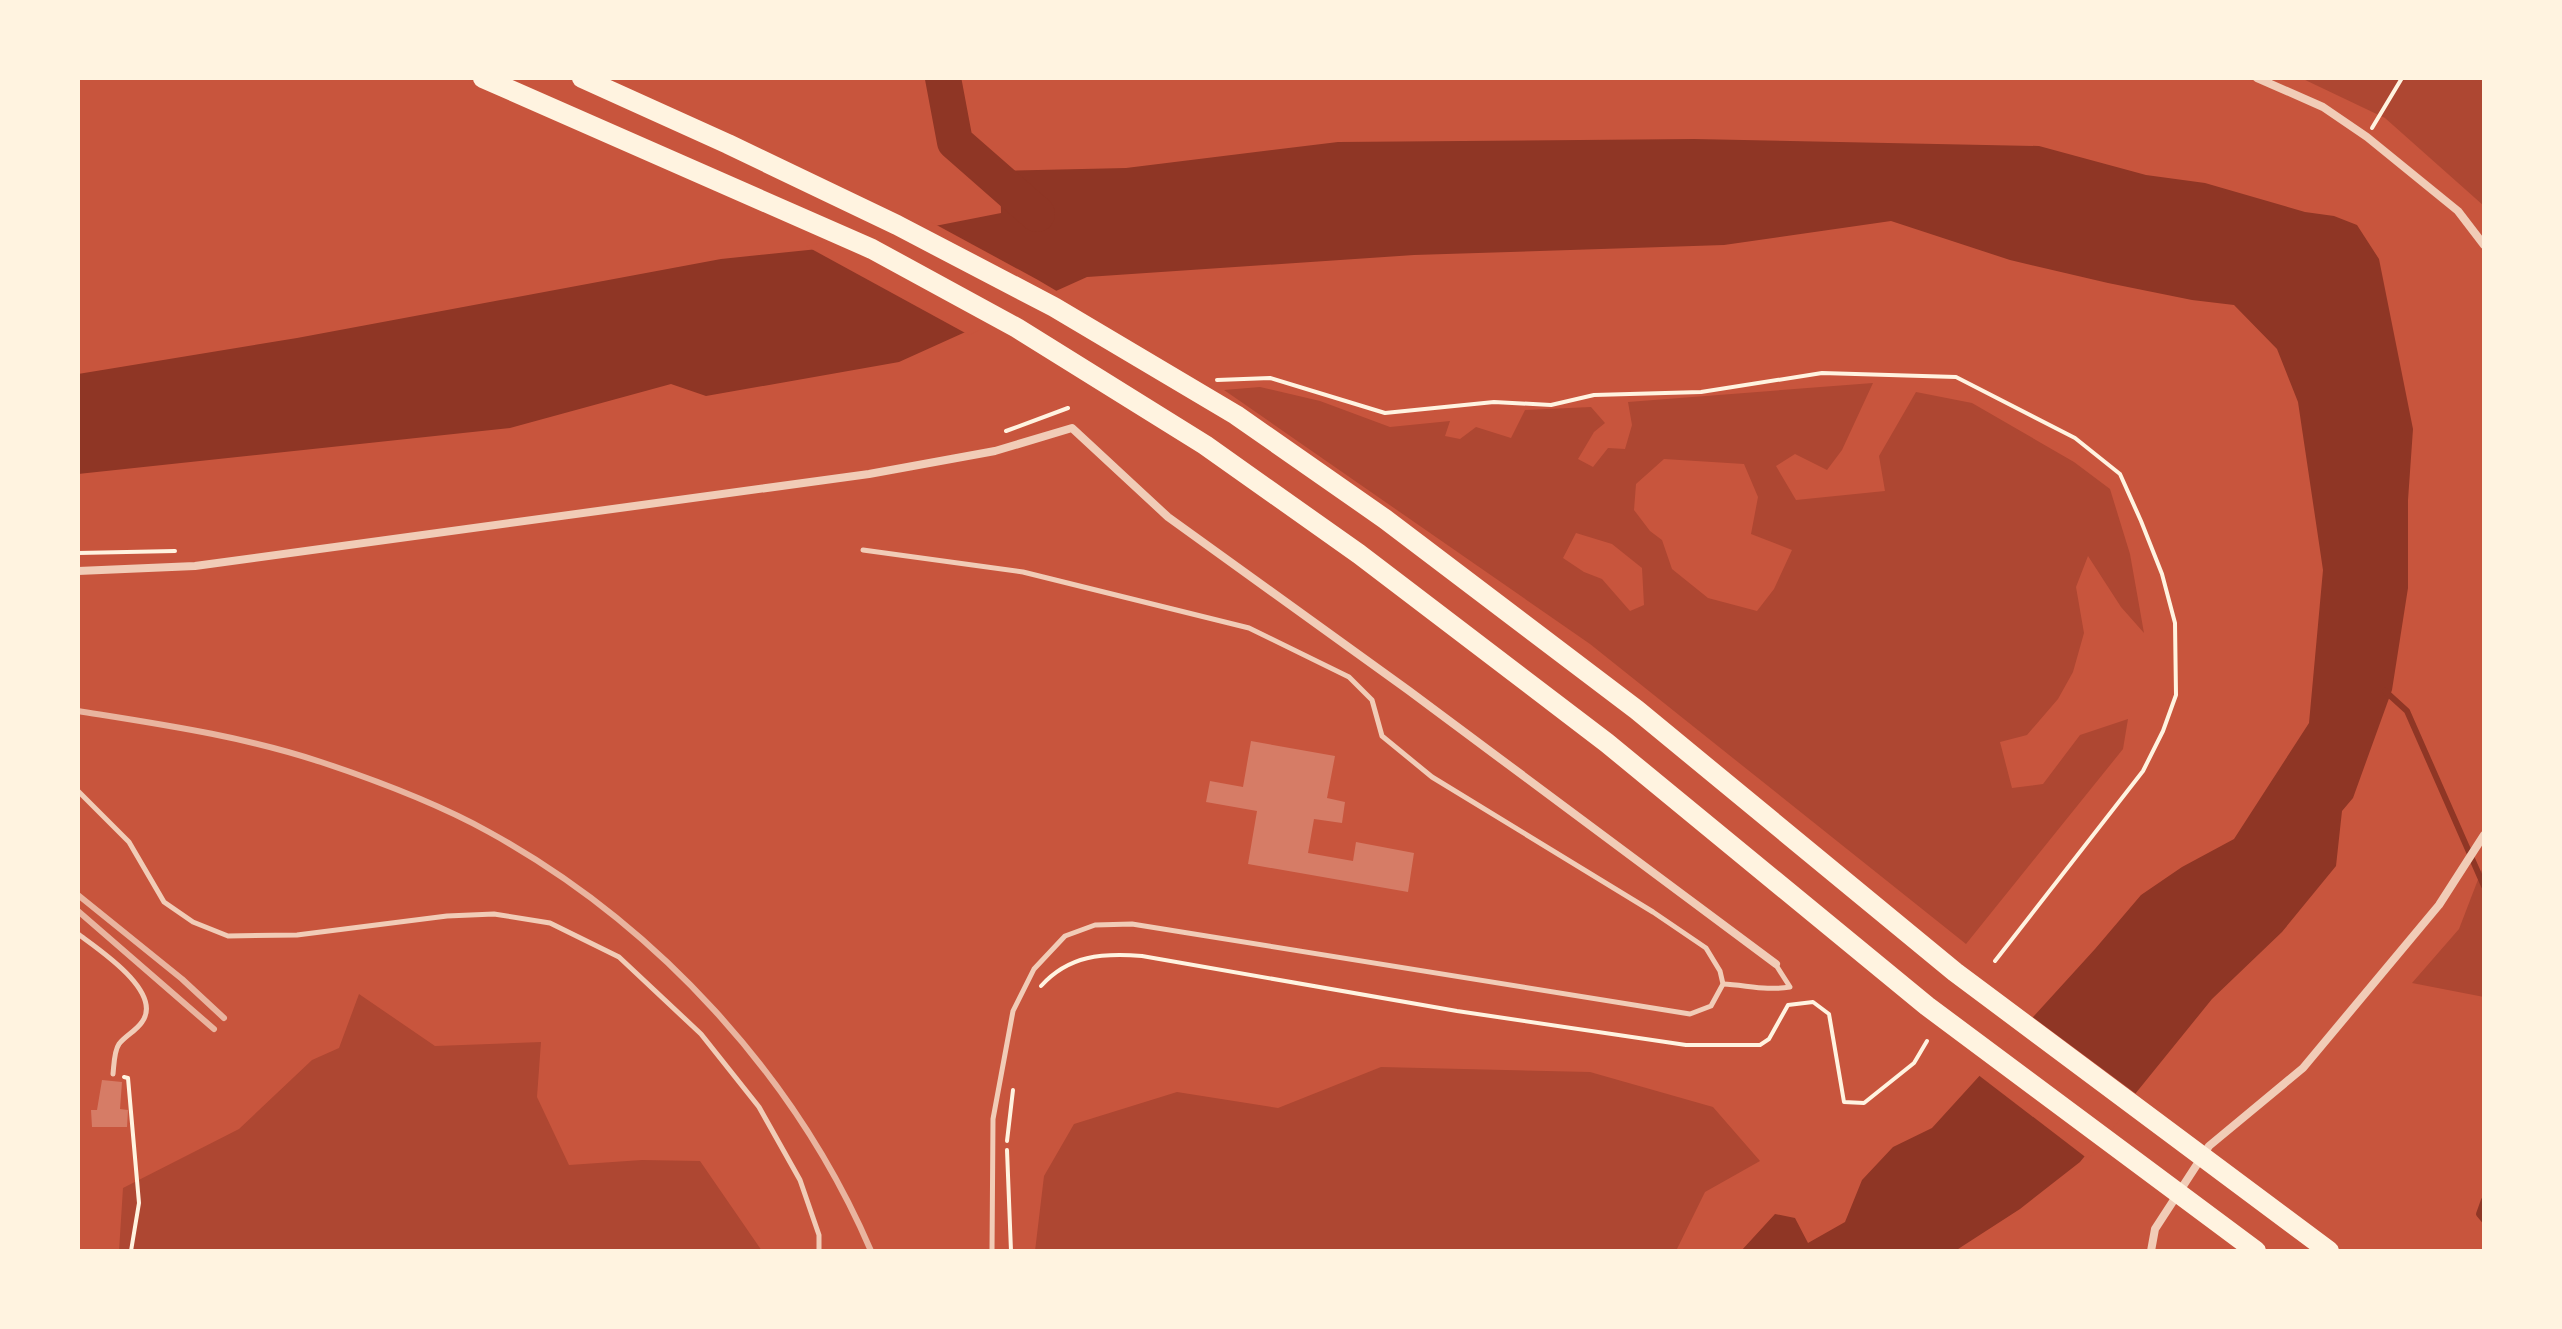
<svg xmlns="http://www.w3.org/2000/svg" width="2562" height="1329" font-family="Lato,sans-serif">
  <style>
    .green { fill: #ae4732; fill-rule: evenodd }
    .water { fill: #8f3625 }
    .pier { fill: #c8553d }
    .lines { fill: none; stroke-linecap: round; stroke-linejoin: round }
    .stream { stroke: #8f3625; stroke-width: 6 }
    .river { stroke: #8f3625; stroke-width: 36 }
    .building { fill: #d67c66 }
    .path { stroke: #fff3e0; stroke-width: 4 }
    .service { stroke: #f1ccb7; stroke-width: 5 }
    .minor { stroke: #f1ccb7; stroke-width: 8 }
    .motorway { stroke: #fff3e0; stroke-width: 20 }
    .rail { stroke: #e9b49f; stroke-width: 6 }
  </style>
  <rect width="100%" height="100%" fill="#c8553d"/>
  <!-- green -->
  <g class="green">
    <path d="M 2301,78 L 2484,78 L 2484,206 L 2385,118 Z"/>
    <path d="M 1873,383 L 1842,450 L 1827,470 L 1795,454 L 1776,466 L 1796,500 L 1885,491 L 1879,456 L 1916,392 L 1972,403 L 2074,462 L 2110,489 L 2130,554 L 2144,633 L 2121,607 L 2088,556 L 2076,587 L 2084,633 L 2073,672 L 2058,699 L 2027,735 L 2000,742 L 2012,788 L 2043,784 L 2080,735 L 2128,719 L 2123,749 L 1966,944 L 1590,644 L 1224,390 L 1260,387 L 1320,401 L 1390,427 L 1450,421 L 1445,436 L 1460,439 L 1476,427 L 1511,438 L 1525,410 L 1591,407 L 1605,423 L 1594,432 L 1578,459 L 1593,467 L 1608,448 L 1625,449 L 1632,425 L 1628,402 ZM 1664,459 L 1744,464 L 1758,497 L 1751,534 L 1792,550 L 1774,589 L 1757,611 L 1708,598 L 1672,569 L 1662,540 L 1650,531 L 1634,510 L 1636,484 ZM 1576,533 L 1612,544 L 1642,568 L 1644,605 L 1630,611 L 1602,579 L 1584,572 L 1563,558 Z"/>
    <path d="M 2484,864 L 2484,997 L 2412,983 L 2459,929 Z"/>
    <path d="M 359,994 L 435,1046 L 541,1042 L 537,1097 L 569,1165 L 642,1160 L 700,1161 L 762,1251 L 119,1251 L 123,1188 L 239,1129 L 312,1060 L 339,1048 Z"/>
    <path d="M 1381,1067 L 1590,1072 L 1713,1107 L 1760,1161 L 1705,1192 L 1676,1251 L 1035,1251 L 1044,1176 L 1074,1124 L 1177,1092 L 1278,1108 Z"/>
  </g>
  <!-- water -->
  <path class="water" d="M 1694,139 L 2039,146 L 2146,175 L 2205,183 L 2305,212 L 2334,216 L 2357,225 L 2379,259 L 2413,429 L 2408,500 L 2408,588 L 2392,690 L 2353,798 L 2342,811 L 2336,866 L 2282,932 L 2212,999 L 2080,1162 L 2020,1209 L 1955,1251 L 1741,1251 L 1775,1214 L 1795,1218 L 1808,1243 L 1845,1222 L 1862,1180 L 1893,1147 L 1932,1128 L 2095,949 L 2141,895 L 2182,867 L 2234,839 L 2309,723 L 2323,570 L 2298,402 L 2277,349 L 2234,305 L 2192,300 L 2108,283 L 2010,260 L 1891,221 L 1724,245 L 1414,255 L 1087,277 L 899,362 L 706,396 L 671,384 L 510,428 L 78,474 L 78,374 L 297,338 L 721,259 L 818,249 L 1001,213 L 1000,171 L 1126,168 L 1338,142 Z"/>
  <!-- pier -->
  <g class="pier">
    <path d="M 931,222 L 1038,280 L 1060,293 L 969,335 L 806,246 Z"/>
    <path d="M 2030,1015 L 2139,1096 L 2088,1159 L 1977,1074 Z"/>
  </g>
  <g class="lines">
    <!-- stream -->
    <g class="stream">
      <path d="M 2385,691 L 2407,711 L 2484,886"/>
      <path d="M 2484,1200 L 2479,1214 L 2484,1220"/>
    </g>
    <!-- river -->
    <path class="river" d="M 943,78 L 955,142 L 1037,214"/>
  </g>
  <!-- building -->
  <g class="building">
    <path d="M 1251,741 L 1335,756 L 1327,798 L 1345,802 L 1342,823 L 1314,819 L 1308,853 L 1353,861 L 1356,842 L 1414,853 L 1408,892 L 1248,864 L 1257,811 L 1206,802 L 1210,781 L 1243,787 Z"/>
    <path d="M 102,1080 L 122,1082 L 120,1109 L 128,1110 L 127,1127 L 92,1127 L 91,1110 L 97,1110 Z"/>
  </g>
  <g class="lines">
    <!-- path -->
    <g class="path">
      <path d="M 2372,128 L 2402,78"/>
      <path d="M 1217,380 L 1270,378 L 1385,413 L 1494,402 L 1551,405 L 1594,395 L 1701,392 L 1822,373 L 1956,377 L 2075,438 L 2120,474 L 2141,521 L 2162,574 L 2175,623 L 2176,695 L 2163,731 L 2143,771 L 1995,961"/>
      <path d="M 1006,431 L 1068,408"/>
      <path d="M 78,553 L 175,551"/>
      <path d="M 1041,986 C 1069,955 1102,953 1142,956 L 1457,1011 L 1686,1045 L 1760,1045 L 1769,1039 L 1788,1005 L 1813,1002 L 1829,1014 L 1844,1102 L 1864,1103 L 1914,1063 L 1927,1041"/>
      <path d="M 124,1077 L 128,1078 L 139,1203 L 131,1251"/>
      <path d="M 1007,1141 L 1013,1090"/>
      <path d="M 1007,1150 L 1011,1251"/>
    </g>
    <!-- service -->
    <g class="service">
      <path d="M 863,550 L 1023,572 L 1249,628 L 1349,677 L 1372,700 L 1382,736 L 1432,777 L 1653,912 L 1706,948 L 1720,971 L 1723,984 L 1711,1006 L 1690,1014 L 1132,924 L 1095,925 L 1065,936 L 1034,969 L 1013,1011 L 993,1119 L 992,1251"/>
      <path d="M 78,791 L 129,842 L 164,902 L 193,922 L 228,936 L 297,935 L 447,916 L 494,914 L 550,923 L 619,957 L 701,1034 L 759,1107 L 800,1180 L 819,1235 L 819,1251"/>
      <path d="M 78,934 C 98,949 164,992 142,1022 C 136,1031 125,1036 119,1044 C 114,1051 114,1065 113,1074"/>
      <path d="M 1723,984 C 1746,985 1767,991 1790,987 L 1776,965"/>
    </g>
    <!-- minor -->
    <g class="minor">
      <path d="M 2257,78 L 2323,107 L 2367,137 L 2458,211 L 2484,245"/>
      <path d="M 78,571 L 195,566 L 869,474 L 995,451 L 1072,428 L 1168,517 L 1408,690 L 1776,964"/>
      <path d="M 2151,1251 L 2155,1229 L 2209,1146 L 2303,1068 L 2439,905 L 2484,835"/>
    </g>
    <!-- motorway -->
    <g class="motorway">
      <path d="M 483,78 L 872,249 L 1017,328 L 1205,445 L 1359,554 L 1607,743 L 1927,1006 L 2256,1251"/>
      <path d="M 582,78 L 728,144 L 897,225 L 1054,307 L 1236,415 L 1385,519 L 1637,710 L 1955,972 L 2329,1251"/>
    </g>
    <!-- rail -->
    <g class="rail">
      <path d="M 78,711 C 159,724 243,736 321,762 C 378,781 437,803 489,832 C 656,924 796,1076 871,1251"/>
      <path d="M 78,895 L 182,979 L 224,1018"/>
      <path d="M 78,911 L 214,1029"/>
    </g>
  </g>
  <!-- border -->
  <rect width="2562" height="1329" fill="none" stroke="#fff3e0" stroke-width="160"/>
</svg>
